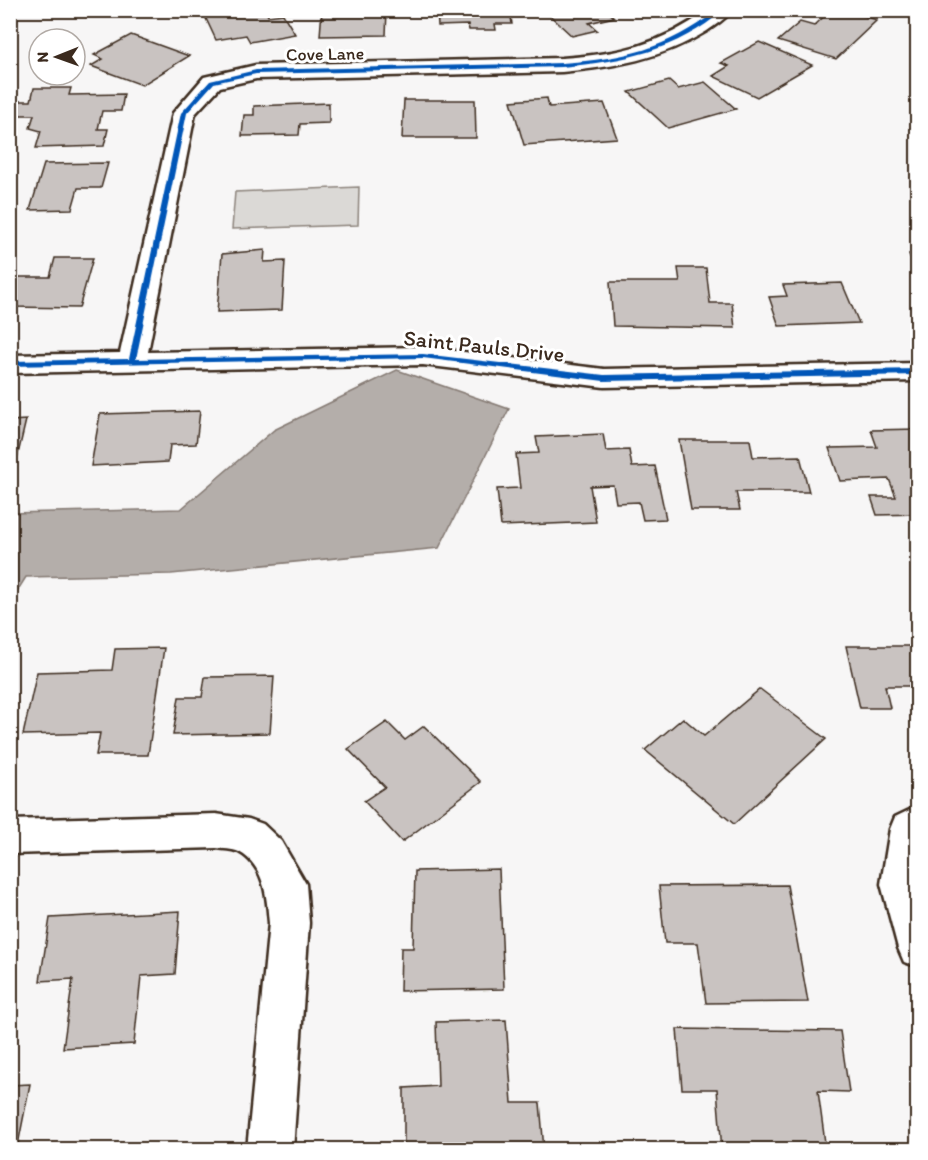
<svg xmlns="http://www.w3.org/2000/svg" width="928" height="1160" font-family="Itim,sans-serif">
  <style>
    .green { fill: #dbd9d6; stroke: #8b827a; stroke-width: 1.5 }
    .water { fill: #b4aeaa; stroke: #847972; stroke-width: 1.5 }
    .building { fill: #c9c3c1; stroke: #3b2a1e; stroke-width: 1.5 }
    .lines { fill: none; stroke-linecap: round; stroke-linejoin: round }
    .minor-casing { stroke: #3b2a1e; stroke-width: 5 }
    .minor { fill: #fff; fill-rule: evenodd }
    .cycleway-casing { stroke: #fff; stroke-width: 4 }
    .cycleway { fill: #0057b8; fill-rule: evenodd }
    .labels { text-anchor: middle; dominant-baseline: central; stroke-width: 6; stroke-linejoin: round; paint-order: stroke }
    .far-street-label { font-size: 18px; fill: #3b2a1e; stroke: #fff }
    .street-label { font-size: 22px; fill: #3b2a1e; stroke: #fff }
  </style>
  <rect width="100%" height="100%" fill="#f7f6f6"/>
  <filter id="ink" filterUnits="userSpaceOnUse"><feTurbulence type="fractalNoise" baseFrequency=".0167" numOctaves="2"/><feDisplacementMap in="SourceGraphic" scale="12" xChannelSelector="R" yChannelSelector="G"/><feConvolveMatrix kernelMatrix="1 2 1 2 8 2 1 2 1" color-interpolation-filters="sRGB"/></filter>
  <g filter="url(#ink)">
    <!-- green -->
    <path class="green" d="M 359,187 L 358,225 L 232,229 L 235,192 Z"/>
    <!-- water -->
    <path class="water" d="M 397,370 L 509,409 L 439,548 L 171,574 L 26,577 L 11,601 L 11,513 L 181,509 L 274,430 Z"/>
    <!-- building -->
    <g class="building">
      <path d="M 202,10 L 265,10 L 268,16 L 283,14 L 295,34 L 250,42 L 246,35 L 216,40 Z"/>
      <path d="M 322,10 L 387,10 L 386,35 L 320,36 Z"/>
      <path d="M 437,10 L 510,10 L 512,24 L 495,24 L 496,30 L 469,30 L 468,25 L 438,26 Z"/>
      <path d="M 544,10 L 606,10 L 614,17 L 589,23 L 597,30 L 572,36 Z"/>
      <path d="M 831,10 L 845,10 L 877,20 L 836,59 L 778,41 L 800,22 L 814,26 Z"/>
      <path d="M 131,35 L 189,56 L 142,85 L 91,66 L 103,59 L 94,55 Z"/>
      <path d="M 759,42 L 812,65 L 757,97 L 713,76 L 729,66 L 721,63 Z"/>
      <path d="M 669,81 L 678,89 L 705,82 L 736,109 L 668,128 L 629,92 Z"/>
      <path d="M 34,88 L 71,88 L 69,95 L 124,94 L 121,111 L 102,111 L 98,129 L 108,129 L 104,146 L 36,148 L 41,131 L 30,128 L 34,115 L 15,115 L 19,101 L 31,101 Z"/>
      <path d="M 547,98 L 549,107 L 604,103 L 617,138 L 524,145 L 511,101 Z"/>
      <path d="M 404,100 L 475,100 L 476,138 L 402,138 Z"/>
      <path d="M 329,103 L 329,123 L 300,124 L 299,135 L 242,136 L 244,115 L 254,115 L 254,106 Z"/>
      <path d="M 108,163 L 101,188 L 78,188 L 72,209 L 30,210 L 44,164 Z"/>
      <path d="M 265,250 L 264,262 L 285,261 L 282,310 L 217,312 L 222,254 Z"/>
      <path d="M 909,254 L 918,254 L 918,280 Z"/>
      <path d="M 55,258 L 93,258 L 79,308 L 10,307 L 10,277 L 50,277 Z"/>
      <path d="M 678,268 L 706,268 L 710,303 L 732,303 L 735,328 L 613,326 L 610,282 L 680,282 Z"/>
      <path d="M 842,283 L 859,323 L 779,326 L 769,297 L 787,296 L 783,285 Z"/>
      <path d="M 200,411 L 196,444 L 170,445 L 168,462 L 91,466 L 100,414 Z"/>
      <path d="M 26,420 L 15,467 L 10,467 L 10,421 Z"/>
      <path d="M 918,429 L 918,514 L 877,515 L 871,497 L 896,497 L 889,479 L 840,481 L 829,448 L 877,447 L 871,430 Z"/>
      <path d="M 603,434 L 606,451 L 629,450 L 632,467 L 655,466 L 666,519 L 643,520 L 639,502 L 616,503 L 613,485 L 590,486 L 596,522 L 501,526 L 497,489 L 520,488 L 516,454 L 539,453 L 536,437 Z"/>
      <path d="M 679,440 L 750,440 L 753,457 L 800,456 L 809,492 L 736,492 L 740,510 L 691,510 Z"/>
      <path d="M 846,646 L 918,646 L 918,701 L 914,686 L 885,686 L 890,708 L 860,708 Z"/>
      <path d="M 164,648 L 148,755 L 96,755 L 100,733 L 23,735 L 37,672 L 112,670 L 115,649 Z"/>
      <path d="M 274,676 L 270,733 L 173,735 L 179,697 L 202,697 L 205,677 Z"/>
      <path d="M 760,689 L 826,739 L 734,824 L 645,750 L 683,718 L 704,736 Z"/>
      <path d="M 387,722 L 405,740 L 424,726 L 481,782 L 402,842 L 364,801 L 385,787 L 348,749 Z"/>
      <path d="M 499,869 L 504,989 L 400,991 L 401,948 L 413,948 L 415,871 Z"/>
      <path d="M 787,885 L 808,1002 L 706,1003 L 698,943 L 665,943 L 659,886 Z"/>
      <path d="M 180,911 L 175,974 L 141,976 L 134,1044 L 63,1048 L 73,979 L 40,981 L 50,918 Z"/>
      <path d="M 506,1020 L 512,1103 L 540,1103 L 544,1150 L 404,1150 L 404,1088 L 438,1086 L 436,1022 Z"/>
      <path d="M 677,1029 L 840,1031 L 849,1092 L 818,1091 L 826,1150 L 722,1150 L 717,1089 L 682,1089 Z"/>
      <path d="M 30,1084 L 17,1150 L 10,1150 L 10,1085 Z"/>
    </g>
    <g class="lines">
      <!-- minor casing -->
      <g class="minor-casing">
        <g id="minor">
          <path d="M 708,10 L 732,10 C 726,19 715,25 707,31 C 662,59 614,67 562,72 L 256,79 L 220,87 L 195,114 L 148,352 L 423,347 L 604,369 L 918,363 L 918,381 L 604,387 L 423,365 L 10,373 L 10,355 L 120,353 L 173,113 L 204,77 L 256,65 L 562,58 C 619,54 661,45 708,10 Z"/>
          <path d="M 918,806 L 918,967 L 904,962 L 898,948 L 881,884 L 890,829 L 895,817 Z"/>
          <path d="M 216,814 L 249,819 L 263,824 L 281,841 L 306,884 L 309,923 L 293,1150 L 247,1150 L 269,923 C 267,898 265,866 239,852 C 233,849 223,849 216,848 L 10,854 L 10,820 Z"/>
        </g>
      </g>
      <!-- minor -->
      <use href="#minor" class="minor"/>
      <!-- cycleway casing -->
      <g class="cycleway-casing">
        <path id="cycleway" d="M 718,10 L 724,10 C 676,51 624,61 562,67 L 256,74 L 214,83 L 187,113 L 136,359 L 423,354 L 604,375 L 918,369 L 918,375 L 604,381 L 423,358 L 10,366 L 10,361 L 129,359 L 181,113 L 210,81 L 256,70 L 562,63 C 627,58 664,50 718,10 Z"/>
      </g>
      <!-- cycleway -->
      <use href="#cycleway" class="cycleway"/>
    </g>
  </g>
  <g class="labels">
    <!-- far-street labels -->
    <g class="far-street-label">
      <text transform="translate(325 54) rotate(-1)">Cove Lane</text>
    </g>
    <!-- street labels -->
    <g class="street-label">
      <text transform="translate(484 346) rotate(6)">Saint Pauls Drive</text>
    </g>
  </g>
  <!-- margin -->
  <rect width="928" height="1160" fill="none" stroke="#fff" stroke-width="36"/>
  <rect x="18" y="18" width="892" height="1124" fill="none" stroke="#3b2a1e" stroke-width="2" filter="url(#ink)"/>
  <!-- north arrow -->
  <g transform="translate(57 57) rotate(269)"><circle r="28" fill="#ffffff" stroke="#b1aaa5" stroke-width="1.5"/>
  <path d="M0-4.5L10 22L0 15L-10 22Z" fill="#3b2a1e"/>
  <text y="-9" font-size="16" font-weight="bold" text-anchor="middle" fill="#3b2a1e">N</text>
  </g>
</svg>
